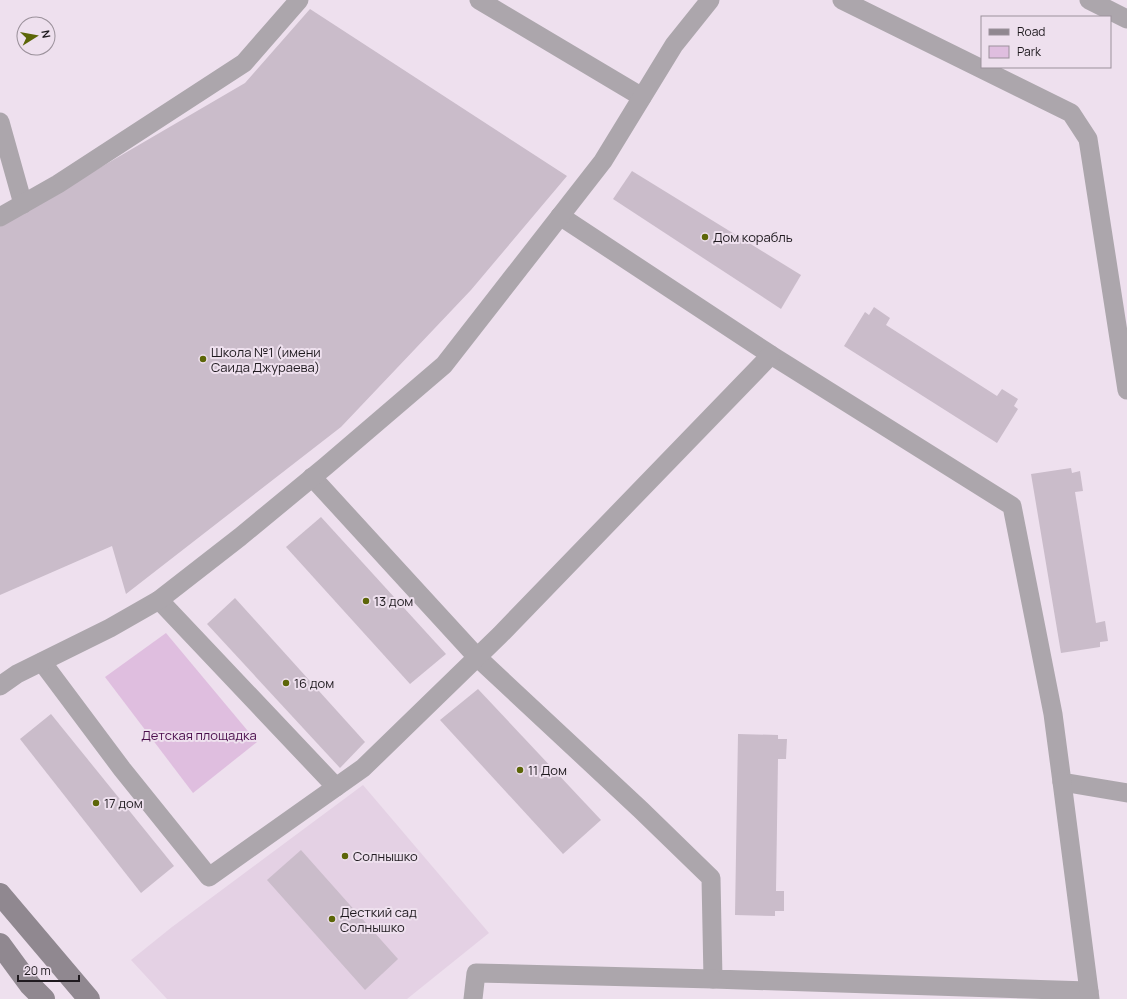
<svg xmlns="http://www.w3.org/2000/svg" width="1127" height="999" font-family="Manrope,sans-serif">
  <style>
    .built { fill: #e4d1e4 }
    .green { fill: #dfbedf }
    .building { fill: #cabcca }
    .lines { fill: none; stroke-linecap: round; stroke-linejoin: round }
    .minor { stroke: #aca6ac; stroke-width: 19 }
    .secondary { stroke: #908890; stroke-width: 22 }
    .poi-dot { fill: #5c6608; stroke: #eee0ee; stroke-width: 1.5 }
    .labels { text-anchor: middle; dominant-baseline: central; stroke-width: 4; stroke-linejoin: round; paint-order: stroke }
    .poi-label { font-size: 13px; fill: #1f1a1f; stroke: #eee0ee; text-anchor: start }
    .park-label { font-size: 13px; fill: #4a0e4c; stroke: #eee0ee }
  </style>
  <rect width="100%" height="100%" fill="#eee0ee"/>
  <!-- built -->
  <path class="built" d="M 363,785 L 489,933 L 407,999 L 167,999 L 131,960 L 172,927 Z"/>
  <!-- green -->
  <path class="green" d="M 166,633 L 257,742 L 193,793 L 105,677 Z"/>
  <!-- building -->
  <g class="building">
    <path d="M 310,9 L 567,176 L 471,290 L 341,427 L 126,594 L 112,546 L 0,595 L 0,226 L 245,83 Z"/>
    <path d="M 632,171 L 801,275 L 781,309 L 613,199 Z"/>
    <path d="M 874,307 L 890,318 L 886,325 L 997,396 L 1002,389 L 1018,399 L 1014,406 L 1018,409 L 997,443 L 844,346 L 865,312 L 869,315 Z"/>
    <path d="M 1071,468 L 1072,473 L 1080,471 L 1083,491 L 1075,492 L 1096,623 L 1105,621 L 1108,641 L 1100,642 L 1100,647 L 1061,653 L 1031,474 Z"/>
    <path d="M 321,517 L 446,654 L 410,684 L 286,547 Z"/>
    <path d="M 235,598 L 365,742 L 340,768 L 207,624 Z"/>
    <path d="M 478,689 L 601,820 L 563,854 L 440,720 Z"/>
    <path d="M 51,714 L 174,866 L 141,893 L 20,739 Z"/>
    <path d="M 738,734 L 778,735 L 778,739 L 787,739 L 786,759 L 778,759 L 776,891 L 784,891 L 784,911 L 775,911 L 775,916 L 735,915 Z"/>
    <path d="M 301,850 L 398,959 L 365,990 L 267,880 Z"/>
  </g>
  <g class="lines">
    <!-- minor -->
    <g class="minor">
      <path d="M 479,0 L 642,97"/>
      <path d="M 842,0 L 1071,113 L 1088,139 L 1127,390"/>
      <path d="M 1089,0 L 1127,19"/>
      <path d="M 0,122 L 23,204"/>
      <path d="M 560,216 L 771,355 L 1012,506 L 1053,714 L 1062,782 L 1127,793"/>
      <path d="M 0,217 L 58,184 L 244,63 L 299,0"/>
      <path d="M 312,477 L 477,657 L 641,810 L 711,878 L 713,979 L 1089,991"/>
      <path d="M 159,600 L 336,787"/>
      <path d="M 42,662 L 122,769 L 209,877 L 363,768 L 500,635 L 771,355"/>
      <path d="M 0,686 L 17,674 L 110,628 L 159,600 L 240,537 L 326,466 L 444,365 L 603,161 L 674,45 L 710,0"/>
      <path d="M 1062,782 L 1090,999"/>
      <path d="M 473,999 L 476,973 L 713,979"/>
    </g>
    <!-- secondary -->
    <g class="secondary">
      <path d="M 0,894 L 89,999"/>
      <path d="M 0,944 L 30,985 L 44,999"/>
    </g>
  </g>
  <!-- markers -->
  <g class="poi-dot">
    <circle cx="705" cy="237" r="4"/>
    <circle cx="203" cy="359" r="4"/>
    <circle cx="366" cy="601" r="4"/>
    <circle cx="286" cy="683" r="4"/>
    <circle cx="520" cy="770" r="4"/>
    <circle cx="96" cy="803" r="4"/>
    <circle cx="345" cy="856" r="4"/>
    <circle cx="332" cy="919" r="4"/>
  </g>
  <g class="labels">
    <!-- poi labels -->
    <g class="poi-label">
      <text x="713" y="237">Дом корабль</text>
      <text x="211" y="352">Школа №1 (имени<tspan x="211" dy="15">Саида Джураева)</tspan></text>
      <text x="374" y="601">13 дом</text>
      <text x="294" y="683">16 дом</text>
      <text x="528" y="770">11 Дом</text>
      <text x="104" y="803">17 дом</text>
      <text x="353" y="856">Солнышко</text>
      <text x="340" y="912">Десткий сад<tspan x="340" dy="15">Солнышко</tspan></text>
    </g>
    <!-- park labels -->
    <g class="park-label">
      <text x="199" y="735">Детская площадка</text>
    </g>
  </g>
  <!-- legend -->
  <rect x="981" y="16" width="130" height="52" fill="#eee0ee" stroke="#9b919b"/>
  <rect x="989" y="29" width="20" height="6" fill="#908890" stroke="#9b919b"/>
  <text x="1017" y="36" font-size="12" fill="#1f1a1f">Road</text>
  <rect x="989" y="46" width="20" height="12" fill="#dfbedf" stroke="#9b919b"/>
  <text x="1017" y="56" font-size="12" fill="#1f1a1f">Park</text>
  <!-- north arrow -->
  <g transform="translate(36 36) rotate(79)"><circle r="19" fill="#eee0ee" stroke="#9b919b"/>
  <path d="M0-3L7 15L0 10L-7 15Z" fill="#5c6608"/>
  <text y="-6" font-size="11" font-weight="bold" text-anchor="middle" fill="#1f1a1f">N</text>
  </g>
  <!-- scale -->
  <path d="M18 975v6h61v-6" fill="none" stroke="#1f1a1f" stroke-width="2"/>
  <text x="24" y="975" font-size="12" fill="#1f1a1f" stroke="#eee0ee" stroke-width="3" paint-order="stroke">20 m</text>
</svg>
